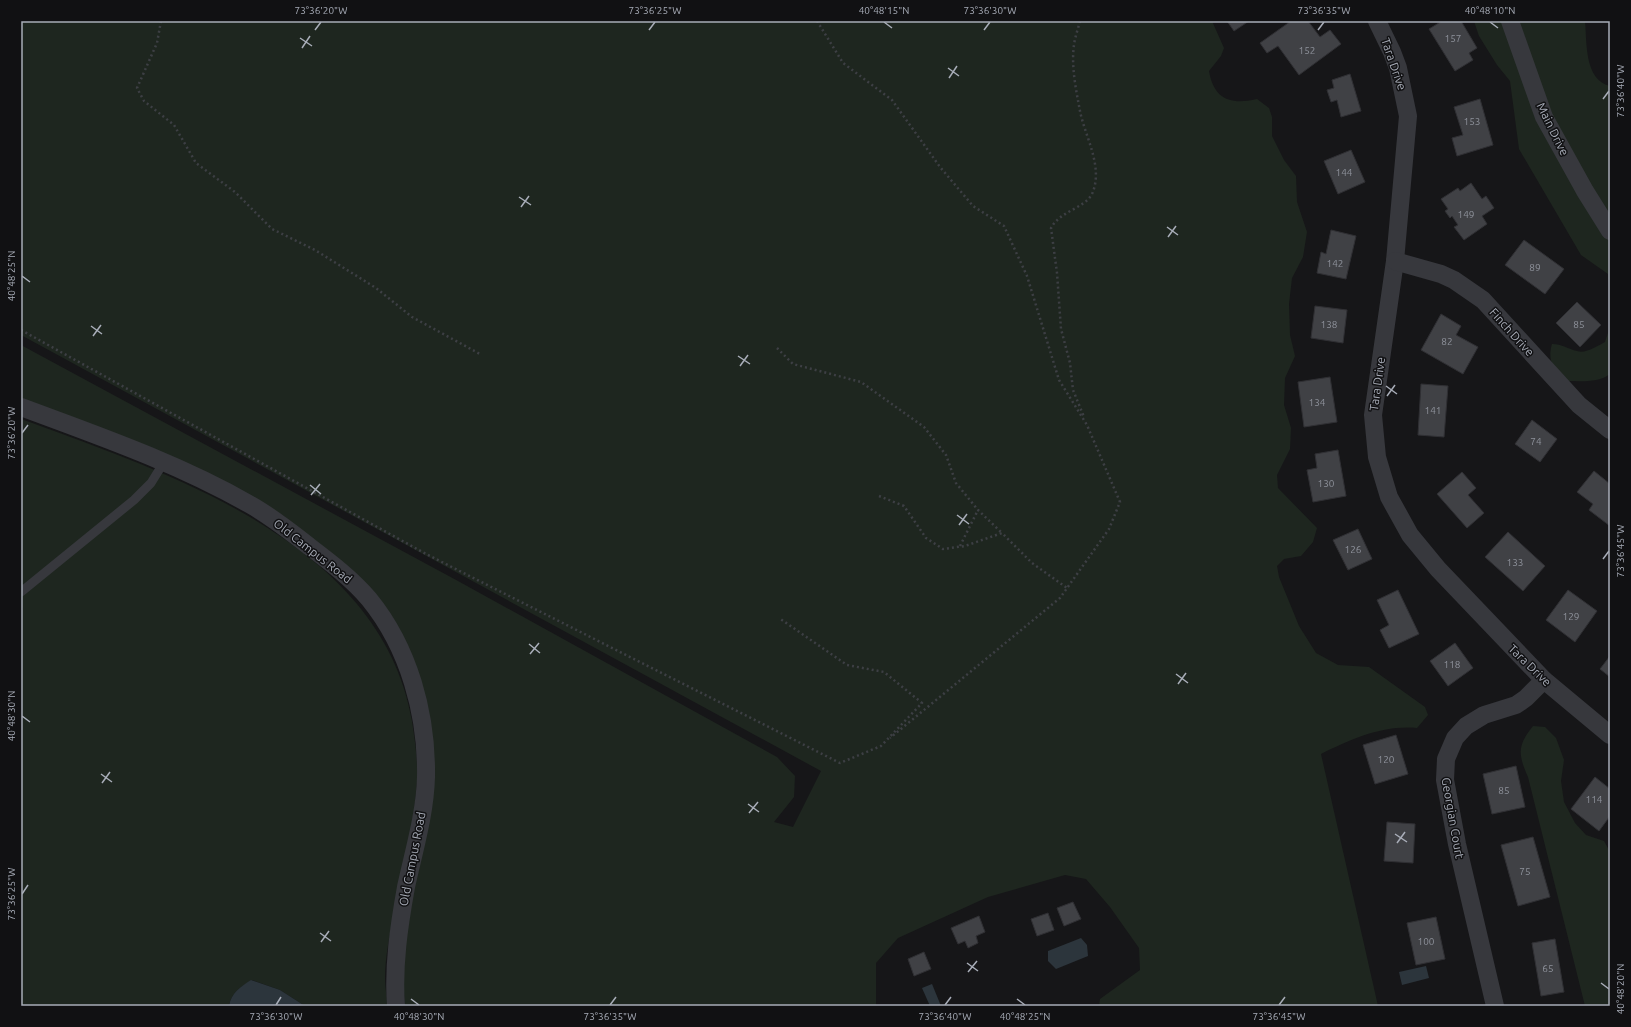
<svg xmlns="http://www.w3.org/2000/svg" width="1631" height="1027" font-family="Ubuntu,sans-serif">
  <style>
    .green { fill: #1e261f }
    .water { fill: #2c353c }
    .building { fill: #404145; stroke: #303034 }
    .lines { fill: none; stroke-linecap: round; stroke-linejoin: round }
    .path { stroke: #3d3f44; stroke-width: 2.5; stroke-dasharray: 2 3; stroke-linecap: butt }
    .service { stroke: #37383d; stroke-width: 9 }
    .minor { stroke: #37383d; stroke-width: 18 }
    .ticks { fill: none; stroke: #a8adb8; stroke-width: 1.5 }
    .labels { text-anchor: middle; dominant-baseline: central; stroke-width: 3; stroke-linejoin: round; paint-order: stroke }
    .number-label { font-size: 10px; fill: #8e929b }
    .street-label { font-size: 12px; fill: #a8adb8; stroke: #111113 }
    .neatline { fill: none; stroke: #a8adb8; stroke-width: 1.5 }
    .ticks-label { font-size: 10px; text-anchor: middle; fill: #a8adb8 }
  </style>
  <rect width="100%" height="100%" fill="#161618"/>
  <!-- green -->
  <g class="green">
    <path d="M 21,21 L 1212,21 L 1224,48 L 1221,56 L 1209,71 C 1214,100 1231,105 1257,99 L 1269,108 L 1272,117 L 1272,136 L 1284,160 L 1296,176 L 1297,202 L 1307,232 L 1303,257 L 1292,278 L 1289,304 L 1290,335 L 1295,356 L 1285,378 L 1284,405 L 1291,428 L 1290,449 L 1277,475 L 1278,488 L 1317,528 L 1313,542 L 1301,556 L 1284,559 L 1277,566 L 1279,577 L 1299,626 L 1316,653 L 1338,665 L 1369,667 L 1425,707 L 1428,715 L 1417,728 C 1382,725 1352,739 1321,754 L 1378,1006 L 1099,1006 L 1100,999 L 1140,970 L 1139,948 L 1110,907 L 1086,879 L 1065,875 L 988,897 L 898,938 L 876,963 L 876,1006 L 405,1006 L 403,979 L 406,936 L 433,779 L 401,636 L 284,516 L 21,399 L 21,345 L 458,581 L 777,757 L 795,776 L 794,797 L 774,822 L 793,827 L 821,771 L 21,335 Z"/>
    <path d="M 1474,21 L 1585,21 C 1587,42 1584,80 1610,86 L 1610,302 L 1608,274 L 1581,255 L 1519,149 L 1510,81 L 1497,65 L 1479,36 Z"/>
    <path d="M 1610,327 L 1610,374 C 1599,383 1580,381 1566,381 C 1554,370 1547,361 1552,344 C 1562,344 1568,349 1577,351 C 1586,354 1597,346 1605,342 Z"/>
    <path d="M 21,419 C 169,473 382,543 412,721 C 415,741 418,761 417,781 C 414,826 403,870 394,913 C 390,934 385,957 385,978 C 385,987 387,997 387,1006 L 305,1006 L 280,990 L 252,980 C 240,987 231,993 229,1006 L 21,1006 L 21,611 L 23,609 L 21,605 Z"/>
    <path d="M 1533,726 L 1545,727 L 1556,738 L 1564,760 L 1561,781 L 1564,802 L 1575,823 L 1586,835 L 1604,841 L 1610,852 L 1610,1006 L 1585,1006 L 1528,777 C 1518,754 1517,746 1533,726 Z"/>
  </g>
  <!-- water -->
  <g class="water">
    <path d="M 1081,938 L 1087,945 L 1088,956 L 1056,969 L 1048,961 L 1048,951 Z"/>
    <path d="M 1426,966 L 1429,978 L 1402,985 L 1399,972 Z"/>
    <path d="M 251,980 L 280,990 L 305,1006 L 229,1006 C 231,993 240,987 251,980 Z"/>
    <path d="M 932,984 L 941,1006 L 930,1006 L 922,988 Z"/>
  </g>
  <!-- building -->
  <g class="building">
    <path d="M 1227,21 L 1249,21 L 1234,31 Z"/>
    <path d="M 1291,21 L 1308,21 L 1320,37 L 1330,30 L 1341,44 L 1299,75 L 1278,46 L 1267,53 L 1260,43 Z"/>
    <path d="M 1442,21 L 1461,21 L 1477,48 L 1469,53 L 1473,60 L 1455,71 L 1429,29 Z"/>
    <path d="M 1350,74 L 1361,111 L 1341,117 L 1337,100 L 1331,102 L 1327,90 L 1334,88 L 1332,80 Z"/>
    <path d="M 1480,99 L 1493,145 L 1457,156 L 1452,138 L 1463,135 L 1454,107 Z"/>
    <path d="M 1351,150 L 1365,182 L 1338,194 L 1324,161 Z"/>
    <path d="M 1471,183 L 1482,199 L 1486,196 L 1494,208 L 1482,216 L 1487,224 L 1464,240 L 1454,227 L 1458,225 L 1452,216 L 1450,218 L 1445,211 L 1448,209 L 1441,199 L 1458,188 L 1460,191 Z"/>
    <path d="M 1331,230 L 1356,236 L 1346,279 L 1317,273 L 1321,252 L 1326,254 Z"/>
    <path d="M 1524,240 L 1564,269 L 1545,294 L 1505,265 Z"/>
    <path d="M 1577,302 L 1601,325 L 1580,347 L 1556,323 Z"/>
    <path d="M 1315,306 L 1347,310 L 1343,343 L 1311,338 Z"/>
    <path d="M 1441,314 L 1461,326 L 1456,335 L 1478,347 L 1463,374 L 1421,350 Z"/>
    <path d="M 1330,377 L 1337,422 L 1304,427 L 1298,382 Z"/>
    <path d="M 1421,384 L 1448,386 L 1444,437 L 1418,435 Z"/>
    <path d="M 1532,420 L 1557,439 L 1540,462 L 1515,444 Z"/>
    <path d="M 1338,450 L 1346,496 L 1313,502 L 1307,470 L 1317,468 L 1315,454 Z"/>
    <path d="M 1594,471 L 1610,484 L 1610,526 L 1589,510 L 1593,504 L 1577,492 Z"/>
    <path d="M 1462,472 L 1476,488 L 1468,495 L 1484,513 L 1467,528 L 1437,494 Z"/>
    <path d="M 1358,529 L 1372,559 L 1348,570 L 1333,540 Z"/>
    <path d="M 1508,532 L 1545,566 L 1523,591 L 1485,557 Z"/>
    <path d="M 1398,590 L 1419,634 L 1389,648 L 1380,630 L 1389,625 L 1377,600 Z"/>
    <path d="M 1568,590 L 1597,611 L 1575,642 L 1546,620 Z"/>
    <path d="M 1455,643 L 1473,668 L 1448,686 L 1430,661 Z"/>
    <path d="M 1610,656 L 1610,677 L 1600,669 Z"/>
    <path d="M 1396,735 L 1408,774 L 1375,784 L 1363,745 Z"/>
    <path d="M 1516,766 L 1525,807 L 1492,814 L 1483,774 Z"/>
    <path d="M 1595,777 L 1610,789 L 1610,816 L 1599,831 L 1571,809 Z"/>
    <path d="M 1387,822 L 1415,824 L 1413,863 L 1384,861 Z"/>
    <path d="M 1533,837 L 1550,897 L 1518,906 L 1501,845 Z"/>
    <path d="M 1073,902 L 1081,919 L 1064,926 L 1057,908 Z"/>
    <path d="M 1048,913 L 1054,930 L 1037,936 L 1031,919 Z"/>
    <path d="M 979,916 L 985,932 L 976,936 L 978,943 L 968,948 L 965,941 L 958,944 L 951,928 Z"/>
    <path d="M 1436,917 L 1445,959 L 1416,965 L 1407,923 Z"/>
    <path d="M 1555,939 L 1564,992 L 1541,996 L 1532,943 Z"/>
    <path d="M 924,952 L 931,969 L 914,976 L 908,959 Z"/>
  </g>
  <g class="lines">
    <!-- path -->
    <g class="path">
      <path d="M 161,21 L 157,43 L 137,88 L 144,101 L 174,125 L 196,163 L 235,192 L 272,229 L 315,250 L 376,288 L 412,317 L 480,354"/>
      <path d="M 817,21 L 843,63 L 892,100 L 940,167 L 973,206 L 1004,226 L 1027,276 L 1059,380 L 1087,425 L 1120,502 L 1109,529 L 1060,598 L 890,738"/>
      <path d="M 1080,21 C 1078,29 1075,37 1074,45 C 1071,66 1076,90 1080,111 C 1085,137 1104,167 1092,194 C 1085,208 1060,211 1051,228 L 1057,273 L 1061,329 L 1070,363 L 1073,390 L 1084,417"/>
      <path d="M 21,330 L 426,554 L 840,763 L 881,746 L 922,703 L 884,672 L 847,665 L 779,618"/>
      <path d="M 777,348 L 793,364 L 861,382 L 924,427 L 946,455 L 956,483 L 978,510 L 1002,533"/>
      <path d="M 879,496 L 904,506 L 926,538 L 943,549 L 965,546 L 1002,533 L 1032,563 L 1067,588"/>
      <path d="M 960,546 L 978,510"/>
    </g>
    <!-- service -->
    <path class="service" d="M 21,592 L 134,500 L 151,483 L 164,462"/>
    <!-- minor -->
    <g class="minor">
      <path d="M 1377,21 L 1392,52 L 1398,68 L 1408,116 L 1395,261 L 1373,415 L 1377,457 L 1389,497 L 1410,535 L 1438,569 L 1544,680 L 1610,735"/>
      <path d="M 1510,21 L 1544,117 L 1585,191 L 1610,231"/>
      <path d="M 1395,261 L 1441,274 L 1454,280 L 1483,300 L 1579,405 L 1610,430"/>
      <path d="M 21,407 C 99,436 177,463 249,504 C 271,516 291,532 310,547 C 331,563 352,579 369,599 C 409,648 427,714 426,777 C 425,814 414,850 406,887 C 399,926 393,966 396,1006"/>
      <path d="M 1495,1006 L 1457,844 L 1445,780 L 1446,759 L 1455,738 L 1466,726 L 1484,715 L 1516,705 L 1526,698 L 1544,680"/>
    </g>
  </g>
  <!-- ticks -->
  <path class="ticks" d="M 884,22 L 892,28M 1490,22 L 1498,28M 315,30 L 321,22M 649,30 L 655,22M 984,30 L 990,22M 1318,30 L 1324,22M 300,38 L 312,46M 302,48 L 310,36M 948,68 L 959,76M 949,78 L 957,66M 1603,99 L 1609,91M 519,197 L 531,205M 521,207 L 529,196M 1167,227 L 1178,235M 1168,237 L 1176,226M 22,276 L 30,282M 91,326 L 102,334M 93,336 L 101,325M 738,356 L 750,364M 740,366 L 748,355M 1386,386 L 1397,394M 1387,396 L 1395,385M 22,433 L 28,425M 310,485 L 321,494M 311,495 L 320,484M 957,515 L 969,524M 959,525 L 967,514M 1603,559 L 1609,551M 529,644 L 540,653M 530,654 L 539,643M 1176,674 L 1188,683M 1178,684 L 1186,673M 22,716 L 30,722M 101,774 L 112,782M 102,783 L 110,772M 748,804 L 759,812M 749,813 L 758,802M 1395,834 L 1407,842M 1397,843 L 1405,832M 22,894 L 28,885M 320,933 L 331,941M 321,942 L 329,931M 967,963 L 978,971M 968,972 L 977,961M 1601,983 L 1609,989M 411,999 L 419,1005M 1017,999 L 1025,1005M 276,1005 L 281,997M 610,1005 L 616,997M 945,1005 L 951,997M 1279,1005 L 1285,997"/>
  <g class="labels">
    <!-- number labels -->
    <g class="number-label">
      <text x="1453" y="38">157</text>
      <text x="1307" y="50">152</text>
      <text x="1472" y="121">153</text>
      <text x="1344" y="172">144</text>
      <text x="1466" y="214">149</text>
      <text x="1335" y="263">142</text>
      <text x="1535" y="267">89</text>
      <text x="1329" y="324">138</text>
      <text x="1579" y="324">85</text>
      <text x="1447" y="341">82</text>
      <text x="1317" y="402">134</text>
      <text x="1433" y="410">141</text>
      <text x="1536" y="441">74</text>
      <text x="1326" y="483">130</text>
      <text x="1353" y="549">126</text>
      <text x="1515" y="562">133</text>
      <text x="1571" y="616">129</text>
      <text x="1452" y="664">118</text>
      <text x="1386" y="759">120</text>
      <text x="1504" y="790">85</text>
      <text x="1594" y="799">114</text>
      <text x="1525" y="871">75</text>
      <text x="1426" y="941">100</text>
      <text x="1548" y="968">65</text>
    </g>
    <!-- street labels -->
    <g class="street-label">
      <text transform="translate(1394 64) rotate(71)">Tara Drive</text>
      <text transform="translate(1553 129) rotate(64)">Main Drive</text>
      <text transform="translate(1512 332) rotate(48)">Finch Drive</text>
      <text transform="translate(1377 384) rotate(-82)">Tara Drive</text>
      <text transform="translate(313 551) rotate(38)">Old Campus Road</text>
      <text transform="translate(1530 665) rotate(44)">Tara Drive</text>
      <text transform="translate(1453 818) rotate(80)">Georgian Court</text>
      <text transform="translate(412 859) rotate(-79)">Old Campus Road</text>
    </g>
  </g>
  <!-- border -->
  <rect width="1631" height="1027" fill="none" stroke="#111113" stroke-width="44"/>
  <rect x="22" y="22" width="1587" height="983" class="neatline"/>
  <g class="ticks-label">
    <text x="321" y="14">73°36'20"W</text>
    <text x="655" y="14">73°36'25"W</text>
    <text x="884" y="14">40°48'15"N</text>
    <text x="990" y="14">73°36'30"W</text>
    <text x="1324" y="14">73°36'35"W</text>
    <text x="1490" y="14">40°48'10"N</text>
    <text transform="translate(1620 91) rotate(-90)" y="4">73°36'40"W</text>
    <text transform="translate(11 276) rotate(-90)" y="4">40°48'25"N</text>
    <text transform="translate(11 433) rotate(-90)" y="4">73°36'20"W</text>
    <text transform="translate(1620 551) rotate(-90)" y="4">73°36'45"W</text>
    <text transform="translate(11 716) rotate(-90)" y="4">40°48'30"N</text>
    <text transform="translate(11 894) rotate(-90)" y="4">73°36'25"W</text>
    <text transform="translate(1620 989) rotate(-90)" y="4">40°48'20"N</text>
    <text x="276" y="1020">73°36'30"W</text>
    <text x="419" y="1020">40°48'30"N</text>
    <text x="610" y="1020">73°36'35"W</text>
    <text x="945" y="1020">73°36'40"W</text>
    <text x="1025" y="1020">40°48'25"N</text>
    <text x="1279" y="1020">73°36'45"W</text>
  </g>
</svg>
